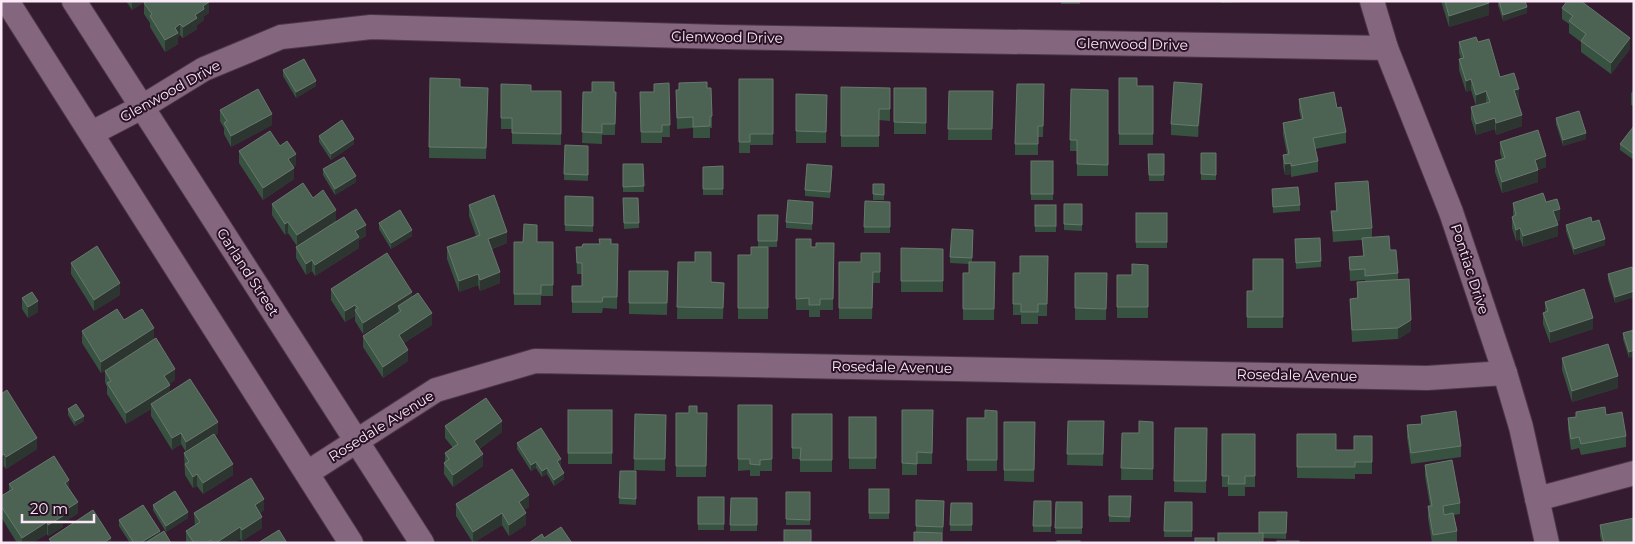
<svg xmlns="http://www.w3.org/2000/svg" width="1635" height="544" font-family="Montserrat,sans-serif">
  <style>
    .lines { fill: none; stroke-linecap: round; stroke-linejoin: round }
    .minor-casing { stroke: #4c3748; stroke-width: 26 }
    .minor { stroke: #84667e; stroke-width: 24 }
    .wall { fill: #375240 }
    .shaded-wall { fill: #2d3531 }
    .building { fill: #4c6353; stroke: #67786d }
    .labels { text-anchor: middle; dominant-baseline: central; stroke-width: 4; stroke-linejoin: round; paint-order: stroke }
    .street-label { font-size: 14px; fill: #fbe9f7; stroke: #291125 }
  </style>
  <rect width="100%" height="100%" fill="#341b2f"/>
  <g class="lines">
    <!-- minor casing -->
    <g class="minor-casing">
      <g id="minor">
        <path d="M 7,1 L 351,543"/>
        <path d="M 74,1 L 422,543"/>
        <path d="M 1372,1 L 1386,48 L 1451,212 L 1505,373 L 1521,427 L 1547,543"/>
        <path d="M 92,133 L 142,107 L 204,69 L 281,37 L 371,27 L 722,37 L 1386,48"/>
        <path d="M 307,473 L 436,390 L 535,361 L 1427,378 L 1505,373"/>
        <path d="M 1537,499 L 1634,473"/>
      </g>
    </g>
    <!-- minor -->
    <use href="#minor" class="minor"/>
  </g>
  <!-- wall -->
  <g class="wall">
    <path d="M 126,1 L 146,1 L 132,10 Z"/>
    <path d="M 209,1 L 209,13 L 204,16 L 204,20 L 197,25 L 197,29 L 183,38 L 180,35 L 178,37 L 178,44 L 165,52 L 150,27 L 150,23 L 144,14 L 144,3 Z"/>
    <rect x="1061" y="1" width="19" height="3"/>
    <path d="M 1221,1 L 1248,1 L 1248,2 L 1221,3 Z"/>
    <path d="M 1441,1 L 1489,1 L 1489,15 L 1449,27 Z"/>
    <path d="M 1498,1 L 1525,1 L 1527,13 L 1503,21 L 1498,5 Z"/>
    <path d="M 1562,8 L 1630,49 L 1611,74 L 1581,52 L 1581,42 L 1569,33 L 1569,24 L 1562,19 Z"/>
    <path d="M 1459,42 L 1478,42 L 1500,77 L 1519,100 L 1518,100 L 1522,126 L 1496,135 L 1495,129 L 1476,135 L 1471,119 L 1471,107 L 1476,106 L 1471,90 L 1466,92 L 1459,70 L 1459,59 L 1461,59 L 1459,53 Z"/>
    <path d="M 283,70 L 316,86 L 296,98 L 283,76 Z"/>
    <path d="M 430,78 L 460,87 L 488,88 L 486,159 L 429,158 Z"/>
    <path d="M 1119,78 L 1137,86 L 1153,86 L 1153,145 L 1119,145 Z"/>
    <path d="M 739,79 L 773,79 L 773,145 L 750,145 L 750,153 L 739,153 Z"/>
    <path d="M 669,83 L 670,137 L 662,137 L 662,143 L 641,143 L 640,92 L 654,92 Z"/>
    <path d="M 679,83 L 707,88 L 712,116 L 712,128 L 710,128 L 710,138 L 693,138 L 693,128 L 677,129 L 676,90 L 679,90 Z"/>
    <path d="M 501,84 L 531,91 L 561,91 L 561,145 L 512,144 L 512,129 L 501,129 Z"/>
    <path d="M 841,87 L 890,88 L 890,121 L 879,120 L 879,147 L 841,147 Z"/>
    <rect x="894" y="88" width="32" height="46"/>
    <path d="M 1071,89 L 1108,90 L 1108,176 L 1077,176 L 1077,151 L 1070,151 Z"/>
    <path d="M 1634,90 L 1634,106 L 1631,105 L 1631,93 Z"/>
    <path d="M 949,91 L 993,91 L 992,140 L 948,140 Z"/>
    <path d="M 583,92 L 616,92 L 615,135 L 602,135 L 602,144 L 582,143 Z"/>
    <path d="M 796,94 L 827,95 L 826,143 L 796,143 Z"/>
    <path d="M 1202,95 L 1198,137 L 1171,135 L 1171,124 Z"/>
    <path d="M 1044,96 L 1043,137 L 1038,137 L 1038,155 L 1015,155 L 1015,144 Z"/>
    <path d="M 1299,99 L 1337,108 L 1346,132 L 1346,143 L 1315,149 L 1318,161 L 1318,172 L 1291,177 L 1291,174 L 1285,175 L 1283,166 L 1283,155 L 1287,154 L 1283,134 L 1283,123 L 1301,119 L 1299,110 Z"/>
    <path d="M 220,110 L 272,125 L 231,147 L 224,134 L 224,128 L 220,121 Z"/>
    <path d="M 1556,118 L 1586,139 L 1563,146 L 1556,124 Z"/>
    <path d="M 1634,126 L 1634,160 L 1620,150 L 1620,144 Z"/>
    <path d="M 319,136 L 354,144 L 331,160 L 319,142 Z"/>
    <path d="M 1500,142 L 1546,167 L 1538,170 L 1538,182 L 1502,193 L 1495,172 L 1495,161 L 1502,159 L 1500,153 Z"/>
    <path d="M 565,145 L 588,146 L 588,181 L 564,180 Z"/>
    <path d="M 280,146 L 296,165 L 294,166 L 294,179 L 263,200 L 239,163 L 239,151 Z"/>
    <rect x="1201" y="153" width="15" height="27"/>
    <path d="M 1148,154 L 1164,154 L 1164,181 L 1149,181 Z"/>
    <rect x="1031" y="161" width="22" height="39"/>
    <path d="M 623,164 L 643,164 L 644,192 L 623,192 Z"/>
    <path d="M 723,166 L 723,195 L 703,195 L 703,167 Z"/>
    <path d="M 323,169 L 356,182 L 335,195 L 323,175 Z"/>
    <path d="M 832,172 L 830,198 L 805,196 L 805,190 Z"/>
    <path d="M 1335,183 L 1372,228 L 1372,237 L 1390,250 L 1398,273 L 1398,280 L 1411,331 L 1398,339 L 1352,342 L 1350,299 L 1357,299 L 1357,282 L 1365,281 L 1365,280 L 1350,281 L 1349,257 L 1363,256 L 1362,240 L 1333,242 L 1331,211 L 1336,211 Z"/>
    <rect x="873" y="184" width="11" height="16"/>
    <path d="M 1272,189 L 1300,205 L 1300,211 L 1273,213 Z"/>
    <path d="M 565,196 L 593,197 L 593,232 L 565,231 Z"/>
    <path d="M 313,198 L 336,221 L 366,236 L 359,240 L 359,248 L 315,276 L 312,271 L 306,275 L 296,258 L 296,247 L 297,246 L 288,233 L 285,235 L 272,215 L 272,204 Z"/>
    <path d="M 623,198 L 638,198 L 639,228 L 624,229 Z"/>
    <path d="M 865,201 L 890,202 L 890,233 L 864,233 Z"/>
    <path d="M 1546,202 L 1560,220 L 1557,222 L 1558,236 L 1523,247 L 1520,239 L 1516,241 L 1512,228 L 1512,217 L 1513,216 L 1513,203 Z"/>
    <path d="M 1064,204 L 1082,204 L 1082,231 L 1064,230 Z"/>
    <path d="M 469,205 L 507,243 L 492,249 L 500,283 L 480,291 L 478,285 L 459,292 L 447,259 L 447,247 L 476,236 L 469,216 Z"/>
    <rect x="1035" y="205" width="21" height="27"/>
    <path d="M 813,208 L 812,230 L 786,228 L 786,222 Z"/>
    <rect x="1136" y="213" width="31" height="35"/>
    <path d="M 758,215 L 778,215 L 777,247 L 767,247 L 768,247 L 768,319 L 738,319 L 738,255 L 751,255 L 758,247 Z"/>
    <path d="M 1592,222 L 1605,245 L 1574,255 L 1566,231 L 1566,225 Z"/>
    <path d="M 379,223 L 412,236 L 391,249 L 379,229 Z"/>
    <path d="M 973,230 L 972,262 L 995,262 L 994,320 L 963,320 L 963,273 L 969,273 L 969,264 L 950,263 L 950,257 Z"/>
    <path d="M 796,239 L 811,247 L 816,247 L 834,243 L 833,310 L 820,310 L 820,317 L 809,317 L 809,310 L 796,310 Z"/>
    <path d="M 1295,239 L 1321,261 L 1321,267 L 1296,269 Z"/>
    <path d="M 514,242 L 553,242 L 553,296 L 541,296 L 541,305 L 514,305 Z"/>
    <path d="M 611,244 L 618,244 L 617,309 L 603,308 L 602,313 L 572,313 L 572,286 L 582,286 L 582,274 L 577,274 L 576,247 Z"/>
    <path d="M 901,248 L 943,249 L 943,292 L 901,292 Z"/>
    <path d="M 880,253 L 880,283 L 873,283 L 872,319 L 839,319 L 839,262 L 861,262 Z"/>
    <path d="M 1048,256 L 1047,316 L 1038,316 L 1038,324 L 1021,324 L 1021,315 L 1013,315 L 1013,273 L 1020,273 Z"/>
    <path d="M 1283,259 L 1283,328 L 1247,328 L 1247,291 L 1253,291 Z"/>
    <path d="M 678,262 L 711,282 L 724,283 L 723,319 L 677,319 Z"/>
    <path d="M 71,263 L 120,295 L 94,311 L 71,274 Z"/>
    <path d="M 1148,265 L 1148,318 L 1117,318 L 1117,275 L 1132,275 Z"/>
    <path d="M 629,271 L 668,271 L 667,315 L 629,314 Z"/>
    <path d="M 1075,273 L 1107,273 L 1106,320 L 1075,320 Z"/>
    <path d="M 1608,274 L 1634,274 L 1634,297 L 1615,303 L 1608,280 Z"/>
    <path d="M 331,289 L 412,297 L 432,325 L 404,343 L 408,361 L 383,378 L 363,347 L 363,336 L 398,312 L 363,334 L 355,321 L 355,316 L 345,322 L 331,300 Z"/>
    <path d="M 22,298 L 38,312 L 28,318 L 22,309 Z"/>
    <path d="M 1545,302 L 1593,329 L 1550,343 L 1543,324 L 1543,313 L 1545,312 Z"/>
    <path d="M 124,320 L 154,339 L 101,373 L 82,343 L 82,331 Z"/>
    <path d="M 1634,330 L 1634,356 L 1629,358 L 1623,339 L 1623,333 Z"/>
    <path d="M 1562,358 L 1618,388 L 1572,402 L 1562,370 Z"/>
    <path d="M 105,371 L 175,380 L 169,384 L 170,392 L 218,434 L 215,435 L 233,475 L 203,494 L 197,486 L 193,488 L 185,475 L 184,453 L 186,452 L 181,444 L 172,450 L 151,416 L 151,409 L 126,424 L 107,394 L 107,387 L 105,382 Z"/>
    <path d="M 7,390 L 37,449 L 6,469 L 4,466 L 1,467 Z"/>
    <path d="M 738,405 L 772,405 L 772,471 L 760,471 L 760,476 L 750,476 L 750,470 L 738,471 Z"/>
    <path d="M 68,409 L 84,421 L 75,426 L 68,415 Z"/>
    <rect x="568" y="410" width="44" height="54"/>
    <path d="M 902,410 L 933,410 L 932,464 L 917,464 L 917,475 L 902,475 Z"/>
    <path d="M 997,411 L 997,471 L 967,471 L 967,418 L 985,418 Z"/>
    <path d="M 1576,412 L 1606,415 L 1626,436 L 1626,447 L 1581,455 L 1579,448 L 1571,450 L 1568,429 L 1568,418 L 1576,417 Z"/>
    <path d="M 676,413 L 707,413 L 706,477 L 676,477 Z"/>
    <path d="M 635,414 L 666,415 L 665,471 L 634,470 Z"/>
    <path d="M 792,414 L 832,414 L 832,472 L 800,472 L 800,459 L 792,459 Z"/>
    <path d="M 1421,416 L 1461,446 L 1461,457 L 1411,464 L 1407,437 L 1407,425 L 1421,424 Z"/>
    <rect x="849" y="417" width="27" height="52"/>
    <path d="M 1068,421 L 1104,421 L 1103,466 L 1067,465 Z"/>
    <path d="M 1004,422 L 1035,422 L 1034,482 L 1004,481 Z"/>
    <path d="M 1153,422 L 1153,480 L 1121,480 L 1122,433 L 1139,433 Z"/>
    <path d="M 445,426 L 502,432 L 479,449 L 483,466 L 453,487 L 444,474 L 444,463 L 445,462 L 445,453 L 453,448 L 445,438 Z"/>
    <path d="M 1175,428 L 1207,428 L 1206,493 L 1174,492 Z"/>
    <path d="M 1222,434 L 1255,434 L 1255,487 L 1245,487 L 1245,496 L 1228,496 L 1228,487 L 1222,487 Z"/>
    <path d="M 1297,434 L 1336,450 L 1354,450 L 1372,436 L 1372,474 L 1355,474 L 1355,479 L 1297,478 Z"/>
    <path d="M 517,443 L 561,465 L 559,466 L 564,479 L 554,486 L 547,474 L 542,477 L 536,468 L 531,471 L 517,449 Z"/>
    <path d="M 1425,465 L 1460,503 L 1460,514 L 1454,515 L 1457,531 L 1457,542 L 1432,543 L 1428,518 L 1428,506 L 1430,506 L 1425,476 Z"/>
    <path d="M 620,471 L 636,471 L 636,505 L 619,504 Z"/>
    <path d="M 9,484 L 69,488 L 78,513 L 63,523 L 63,527 L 48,536 L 47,534 L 32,543 L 17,543 L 1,517 L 1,496 L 9,491 Z"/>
    <rect x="869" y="489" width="20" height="30"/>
    <rect x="786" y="492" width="24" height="33"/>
    <path d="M 1109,496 L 1131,496 L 1130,522 L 1109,522 Z"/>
    <rect x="698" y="497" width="26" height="33"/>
    <path d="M 731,498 L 757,498 L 757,531 L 730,531 Z"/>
    <path d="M 916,500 L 944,501 L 943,533 L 916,532 Z"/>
    <path d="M 1034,501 L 1051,501 L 1051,532 L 1033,532 Z"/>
    <path d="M 1056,502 L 1082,502 L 1082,534 L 1055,534 Z"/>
    <path d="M 1165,502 L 1192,502 L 1192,537 L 1164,537 Z"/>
    <path d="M 951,503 L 972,503 L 972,531 L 950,531 Z"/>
    <path d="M 456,504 L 529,507 L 524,510 L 526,525 L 509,536 L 502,525 L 473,543 L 456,516 Z"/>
    <path d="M 153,505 L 188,518 L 166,532 L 153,510 Z"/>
    <path d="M 264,510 L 260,513 L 262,528 L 242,541 L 240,539 L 234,543 L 186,542 L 186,531 L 195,526 L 194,513 Z"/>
    <path d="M 1287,512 L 1286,539 L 1263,538 L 1259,533 Z"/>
    <path d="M 119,520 L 160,534 L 171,543 L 130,543 L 119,526 Z"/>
    <path d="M 1600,525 L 1634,543 L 1602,543 L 1600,536 Z"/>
  </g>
  <!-- shaded-wall -->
  <g class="shaded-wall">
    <path d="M 132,1 L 146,1 L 132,10 Z"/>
    <path d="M 205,1 L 209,1 L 209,13 L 204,16 L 204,20 L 197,25 L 197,29 L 183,38 L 183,27 L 195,15 L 203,6 Z"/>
    <path d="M 1489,3 L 1489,15 L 1449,27 L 1449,16 Z"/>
    <path d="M 1527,7 L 1527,13 L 1503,21 L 1503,15 Z"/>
    <path d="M 180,24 L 180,35 L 178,37 L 178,44 L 165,52 L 165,40 L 175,28 Z"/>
    <path d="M 1630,38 L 1630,49 L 1611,74 L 1611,63 Z"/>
    <path d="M 1471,79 L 1471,90 L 1466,92 L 1466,81 Z"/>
    <path d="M 316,81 L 316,86 L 296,98 L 296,92 Z"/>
    <path d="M 1202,84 L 1202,95 L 1198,137 L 1198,126 Z"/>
    <path d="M 1519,89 L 1519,100 L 1514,101 L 1514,90 Z"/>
    <path d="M 1486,91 L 1486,103 L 1476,106 L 1476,95 Z"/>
    <path d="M 272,114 L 272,125 L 231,147 L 231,136 Z"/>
    <path d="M 1522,115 L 1522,126 L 1496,135 L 1496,123 Z"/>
    <path d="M 1495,118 L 1495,129 L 1476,135 L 1476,124 Z"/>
    <path d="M 1586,133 L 1586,139 L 1563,146 L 1563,140 Z"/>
    <path d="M 354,139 L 354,144 L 331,160 L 331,154 Z"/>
    <path d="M 296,154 L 296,165 L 288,170 L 288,159 Z"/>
    <path d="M 1546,156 L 1546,167 L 1535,171 L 1535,160 Z"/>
    <path d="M 1291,163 L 1291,174 L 1285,175 L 1285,164 Z"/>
    <path d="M 294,168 L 294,179 L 263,200 L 263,188 Z"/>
    <path d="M 1538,170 L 1538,182 L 1502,193 L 1502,182 Z"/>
    <path d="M 356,176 L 356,182 L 335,195 L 335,189 Z"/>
    <path d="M 1560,209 L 1560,220 L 1553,223 L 1553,211 Z"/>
    <path d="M 336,210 L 336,221 L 297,247 L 297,235 Z"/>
    <path d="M 288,222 L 288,233 L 285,235 L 285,224 Z"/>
    <path d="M 366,225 L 366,236 L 359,240 L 359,248 L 315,276 L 315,265 L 355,231 Z"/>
    <path d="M 1558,225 L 1558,236 L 1523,247 L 1523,236 Z"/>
    <path d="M 1520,228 L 1520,239 L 1516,241 L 1516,230 Z"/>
    <path d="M 412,230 L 412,236 L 391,249 L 391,243 Z"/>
    <path d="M 507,232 L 507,243 L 488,250 L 488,239 Z"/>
    <path d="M 1605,239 L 1605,245 L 1574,255 L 1574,249 Z"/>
    <path d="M 312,260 L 312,271 L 306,275 L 306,264 Z"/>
    <path d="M 500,272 L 500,283 L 480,291 L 480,280 Z"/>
    <path d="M 478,274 L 478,285 L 459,292 L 459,281 Z"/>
    <path d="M 120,283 L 120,295 L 94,311 L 94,300 Z"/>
    <path d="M 1634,291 L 1634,297 L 1615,303 L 1615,297 Z"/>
    <path d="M 412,292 L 412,303 L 398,306 L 398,312 L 363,334 L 363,323 Z"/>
    <path d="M 38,301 L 38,312 L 28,318 L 28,307 Z"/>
    <path d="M 355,305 L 355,316 L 345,322 L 345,311 Z"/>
    <path d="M 432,313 L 432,325 L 399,346 L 399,335 Z"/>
    <path d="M 1593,318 L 1593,329 L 1550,343 L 1550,332 Z"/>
    <path d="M 1411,320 L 1411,331 L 1398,339 L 1398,328 Z"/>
    <path d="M 154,328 L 154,339 L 101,373 L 101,362 Z"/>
    <path d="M 408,350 L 408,361 L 383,378 L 383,367 Z"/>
    <path d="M 1634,350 L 1634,356 L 1629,358 L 1629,352 Z"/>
    <path d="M 175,369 L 175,380 L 164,387 L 164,376 Z"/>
    <path d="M 1618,376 L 1618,388 L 1572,402 L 1572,391 Z"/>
    <path d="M 170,385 L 170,397 L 151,404 L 151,409 L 126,424 L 126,413 Z"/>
    <path d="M 84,416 L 84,421 L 75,426 L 75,421 Z"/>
    <path d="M 502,421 L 502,432 L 474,452 L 474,441 Z"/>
    <path d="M 218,422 L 218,434 L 186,453 L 186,442 Z"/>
    <path d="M 181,433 L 181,444 L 172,450 L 172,438 Z"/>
    <path d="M 37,438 L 37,449 L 6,469 L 6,457 Z"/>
    <path d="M 4,454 L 4,466 L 1,467 L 1,456 Z"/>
    <path d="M 483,454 L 483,466 L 453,487 L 453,475 Z"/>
    <path d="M 561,459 L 561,465 L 557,467 L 557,461 Z"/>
    <path d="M 536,462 L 536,468 L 531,471 L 531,465 Z"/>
    <path d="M 233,464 L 233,475 L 203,494 L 203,483 Z"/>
    <path d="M 547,468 L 547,474 L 542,477 L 542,471 Z"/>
    <path d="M 564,473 L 564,479 L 554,486 L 554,480 Z"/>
    <path d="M 197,474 L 197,486 L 193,488 L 193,477 Z"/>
    <path d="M 69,480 L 69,492 L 65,483 Z"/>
    <path d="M 529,495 L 529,507 L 519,513 L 519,502 Z"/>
    <path d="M 264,499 L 264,510 L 255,516 L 255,505 Z"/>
    <path d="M 78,502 L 78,513 L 63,523 L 63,527 L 48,536 L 48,525 L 61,513 Z"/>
    <path d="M 188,512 L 188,518 L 166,532 L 166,526 Z"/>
    <path d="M 502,513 L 502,525 L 473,543 L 473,532 Z"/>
    <path d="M 526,513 L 526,525 L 509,536 L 509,525 Z"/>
    <path d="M 262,517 L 262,528 L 242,541 L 242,530 Z"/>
    <path d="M 47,522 L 47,534 L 32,543 L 22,543 L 22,538 Z"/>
    <path d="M 240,527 L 240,539 L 234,543 L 216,543 Z"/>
    <path d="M 160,531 L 160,537 L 150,543 L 140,543 Z"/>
    <path d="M 111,538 L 111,543 L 103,543 Z"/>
  </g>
  <!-- building -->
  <g class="building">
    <path d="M 147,1 L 209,1 L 209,2 L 203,6 L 204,9 L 195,15 L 197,18 L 183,27 L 180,24 L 175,28 L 178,33 L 165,40 L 150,16 L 152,14 L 144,3 Z"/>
    <path d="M 1445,1 L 1489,1 L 1489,3 L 1449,16 Z"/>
    <path d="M 1499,1 L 1525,1 L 1527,7 L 1503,15 Z"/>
    <path d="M 1567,1 L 1581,1 L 1630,38 L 1611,63 L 1581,41 L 1586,34 L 1569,21 L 1573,16 L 1562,8 Z"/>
    <path d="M 1476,37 L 1478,42 L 1489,39 L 1500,77 L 1514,73 L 1519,89 L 1514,90 L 1522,115 L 1496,123 L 1495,118 L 1476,124 L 1471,107 L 1490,102 L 1486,91 L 1476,95 L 1471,79 L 1466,81 L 1459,59 L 1464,58 L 1459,42 Z"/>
    <path d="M 304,59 L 316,81 L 296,92 L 283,70 Z"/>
    <path d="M 430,78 L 460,79 L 460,87 L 488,88 L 486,148 L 429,147 Z"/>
    <path d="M 1119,78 L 1137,78 L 1137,86 L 1153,86 L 1153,134 L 1119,134 Z"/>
    <path d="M 739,79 L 773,79 L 773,134 L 750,134 L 750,142 L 739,142 Z"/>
    <path d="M 592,82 L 614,82 L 614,92 L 616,92 L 615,124 L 602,124 L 602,133 L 582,132 L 583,92 L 592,92 Z"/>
    <path d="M 707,82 L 707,88 L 711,88 L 712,116 L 710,117 L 710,126 L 693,127 L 693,117 L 677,118 L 676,90 L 679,90 L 679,83 Z"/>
    <path d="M 1174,82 L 1202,84 L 1198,126 L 1171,124 Z"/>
    <path d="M 669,83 L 670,125 L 662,125 L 662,132 L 641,132 L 640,92 L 654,92 L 654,84 Z"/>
    <path d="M 501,84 L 531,85 L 531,91 L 561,91 L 561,134 L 512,133 L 512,118 L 501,118 Z"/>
    <path d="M 1017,84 L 1044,84 L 1043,126 L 1038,126 L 1038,144 L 1015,144 Z"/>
    <path d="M 841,87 L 890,88 L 890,109 L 879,109 L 879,136 L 841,136 Z"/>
    <path d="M 894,88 L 926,88 L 926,123 L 894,122 Z"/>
    <path d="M 258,89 L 272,114 L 231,136 L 224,123 L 227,121 L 220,110 Z"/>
    <path d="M 1071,89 L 1108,90 L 1108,165 L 1077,164 L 1077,140 L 1070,140 Z"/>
    <path d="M 949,91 L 993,91 L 992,129 L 948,129 Z"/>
    <path d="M 1334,92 L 1337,108 L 1341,107 L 1346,132 L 1313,138 L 1318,161 L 1291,166 L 1291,163 L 1285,164 L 1283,155 L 1289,154 L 1283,123 L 1303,119 L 1299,99 Z"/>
    <path d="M 796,94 L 827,95 L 826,132 L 796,131 Z"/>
    <path d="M 1579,111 L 1586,133 L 1563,140 L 1556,118 Z"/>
    <path d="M 342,120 L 354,139 L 331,154 L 319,136 Z"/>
    <path d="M 1634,126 L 1634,154 L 1620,144 Z"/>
    <path d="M 1538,130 L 1546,156 L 1535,160 L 1538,170 L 1502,182 L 1495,161 L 1505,158 L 1500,142 Z"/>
    <path d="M 270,131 L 280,146 L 287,141 L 296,154 L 288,159 L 294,168 L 263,188 L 239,151 Z"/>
    <path d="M 565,145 L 588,146 L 588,175 L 564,174 Z"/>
    <path d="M 1201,153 L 1216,153 L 1216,175 L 1201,174 Z"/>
    <path d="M 1148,154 L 1164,154 L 1164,175 L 1149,175 Z"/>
    <path d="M 344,157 L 356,176 L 335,189 L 323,169 Z"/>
    <rect x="1031" y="161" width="22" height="33"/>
    <path d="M 623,164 L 643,164 L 644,186 L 623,187 Z"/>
    <path d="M 807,164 L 832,166 L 830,192 L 805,190 Z"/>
    <path d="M 723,166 L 723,189 L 703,189 L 703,167 Z"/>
    <path d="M 1368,181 L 1372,228 L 1333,231 L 1331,211 L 1337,211 L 1335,183 Z"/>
    <path d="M 303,183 L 313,198 L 323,190 L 336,210 L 297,235 L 288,222 L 285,224 L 272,204 Z"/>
    <path d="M 873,184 L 884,184 L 884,195 L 873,194 Z"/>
    <path d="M 1298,187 L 1300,205 L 1273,207 L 1272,189 Z"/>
    <path d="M 1543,193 L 1546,202 L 1557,199 L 1560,209 L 1553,211 L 1558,225 L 1523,236 L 1520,228 L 1516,230 L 1512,217 L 1516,215 L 1513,203 Z"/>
    <path d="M 494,195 L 507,232 L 488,239 L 500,272 L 480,280 L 478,274 L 459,281 L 447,247 L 480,235 L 469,205 Z"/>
    <path d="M 565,196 L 593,197 L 593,226 L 565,225 Z"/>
    <path d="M 623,198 L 638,198 L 639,223 L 624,223 Z"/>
    <path d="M 788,200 L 813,202 L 812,224 L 786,222 Z"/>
    <path d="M 865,201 L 890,202 L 890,227 L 864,227 Z"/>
    <path d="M 1064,204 L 1082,204 L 1082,225 L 1064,224 Z"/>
    <rect x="1035" y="205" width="21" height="21"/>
    <path d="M 356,209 L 366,225 L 355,231 L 359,237 L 315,265 L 312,260 L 306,264 L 296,247 Z"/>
    <path d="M 400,210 L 412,230 L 391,243 L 379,223 Z"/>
    <rect x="1136" y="213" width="31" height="29"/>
    <path d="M 758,215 L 778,215 L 777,241 L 758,241 Z"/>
    <path d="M 1591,217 L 1592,222 L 1599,220 L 1605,239 L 1574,249 L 1566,225 Z"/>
    <path d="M 524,224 L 537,225 L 537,242 L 553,242 L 553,285 L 541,285 L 541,294 L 514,294 L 514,242 L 523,242 Z"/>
    <path d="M 952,229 L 973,230 L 972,258 L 950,257 Z"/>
    <path d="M 1389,236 L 1390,250 L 1396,250 L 1398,273 L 1365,276 L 1365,269 L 1350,270 L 1349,257 L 1364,256 L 1362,238 Z"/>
    <path d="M 1320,238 L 1321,261 L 1296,263 L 1295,239 Z"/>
    <path d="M 599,239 L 611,239 L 611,244 L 618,244 L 617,297 L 603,297 L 602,302 L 572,302 L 572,286 L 582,286 L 582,263 L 577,263 L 576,247 L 582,247 L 583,244 L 600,244 Z"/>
    <path d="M 796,239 L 811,239 L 811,247 L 816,247 L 816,243 L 834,243 L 833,299 L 820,299 L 820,305 L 809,305 L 809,298 L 796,299 Z"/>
    <path d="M 97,246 L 120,283 L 94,300 L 71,263 Z"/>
    <path d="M 751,247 L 768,247 L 768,308 L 738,308 L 738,255 L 751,255 Z"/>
    <path d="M 901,248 L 943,249 L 943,281 L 901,281 Z"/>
    <path d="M 695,252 L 711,252 L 711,282 L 724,283 L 723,308 L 677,307 L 678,262 L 695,262 Z"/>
    <path d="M 387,253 L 412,292 L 363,323 L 355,310 L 358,308 L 355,305 L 345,311 L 331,289 Z"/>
    <path d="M 861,253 L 880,253 L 880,272 L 873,272 L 872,308 L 839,308 L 839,262 L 861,262 Z"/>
    <path d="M 1020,256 L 1048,256 L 1047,304 L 1038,304 L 1038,312 L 1021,312 L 1021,304 L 1013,304 L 1013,273 L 1020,273 Z"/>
    <path d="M 1253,259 L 1283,259 L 1283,317 L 1247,317 L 1247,291 L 1253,291 Z"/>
    <path d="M 969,262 L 995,262 L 994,309 L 963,309 L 963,273 L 969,273 Z"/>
    <path d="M 1132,264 L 1148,265 L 1148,307 L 1117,307 L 1117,275 L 1132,275 Z"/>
    <path d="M 1632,267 L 1634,274 L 1634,291 L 1615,297 L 1608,274 Z"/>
    <path d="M 629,271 L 668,271 L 667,303 L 629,303 Z"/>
    <path d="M 1075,273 L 1107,273 L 1106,309 L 1075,308 Z"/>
    <path d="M 1409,279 L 1411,320 L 1398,328 L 1352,330 L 1350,299 L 1358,298 L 1357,282 Z"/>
    <path d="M 1584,289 L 1593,318 L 1550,332 L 1543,313 L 1548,311 L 1545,302 Z"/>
    <path d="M 32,292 L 38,301 L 28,307 L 22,298 Z"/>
    <path d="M 418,293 L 432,313 L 399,335 L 408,350 L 383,367 L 363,336 L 401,311 L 398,306 Z"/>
    <path d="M 117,309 L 124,320 L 142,309 L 154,328 L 101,362 L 82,331 Z"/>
    <path d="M 1634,330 L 1634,350 L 1629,352 L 1623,333 Z"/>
    <path d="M 156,338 L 175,369 L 164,376 L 170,385 L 126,413 L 107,383 L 111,381 L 105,371 Z"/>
    <path d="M 1608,344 L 1618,376 L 1572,391 L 1562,358 Z"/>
    <path d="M 190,379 L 218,422 L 186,442 L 181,433 L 172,438 L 151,404 Z"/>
    <path d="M 7,390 L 37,438 L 6,457 L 4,454 L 1,456 L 1,394 Z"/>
    <path d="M 486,398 L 502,421 L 474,441 L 483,454 L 453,475 L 444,463 L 449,459 L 445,453 L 458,444 L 445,426 Z"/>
    <path d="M 76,404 L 84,416 L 75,421 L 68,409 Z"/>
    <path d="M 738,405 L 772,405 L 772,459 L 760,460 L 760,465 L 750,464 L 750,459 L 738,459 Z"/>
    <path d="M 689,406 L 697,406 L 697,413 L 707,413 L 706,466 L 676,466 L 676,413 L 689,413 Z"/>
    <path d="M 1605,407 L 1606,415 L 1622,412 L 1626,436 L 1581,444 L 1579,437 L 1571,439 L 1568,418 L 1576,417 L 1576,412 Z"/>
    <rect x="568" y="410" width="44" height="43"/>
    <path d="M 902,410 L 933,410 L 932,453 L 917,452 L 917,464 L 902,463 Z"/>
    <path d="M 985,410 L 997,411 L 997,460 L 967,460 L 967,418 L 985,418 Z"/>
    <path d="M 1456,411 L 1461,446 L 1411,453 L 1407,425 L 1422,424 L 1421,416 Z"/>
    <path d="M 635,414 L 666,415 L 665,459 L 634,459 Z"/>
    <path d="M 792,414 L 832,414 L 832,460 L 800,460 L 801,448 L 792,448 Z"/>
    <rect x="849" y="417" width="27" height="41"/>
    <path d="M 1068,421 L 1104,421 L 1103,454 L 1067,454 Z"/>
    <path d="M 1139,421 L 1153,422 L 1153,469 L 1121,468 L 1122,433 L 1139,433 Z"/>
    <path d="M 1004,422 L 1035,422 L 1034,470 L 1004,470 Z"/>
    <path d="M 541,428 L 561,459 L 557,461 L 564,473 L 554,480 L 547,468 L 542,471 L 536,462 L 531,465 L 517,443 Z"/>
    <path d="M 1175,428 L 1207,428 L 1206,481 L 1174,481 Z"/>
    <path d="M 214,434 L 233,464 L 203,483 L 197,474 L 193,477 L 185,464 L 189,462 L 184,453 Z"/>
    <path d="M 1222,434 L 1255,434 L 1255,476 L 1245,476 L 1245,484 L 1228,484 L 1229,476 L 1222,476 Z"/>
    <path d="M 1297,434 L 1336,434 L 1336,450 L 1354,450 L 1354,436 L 1372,436 L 1372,462 L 1355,462 L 1355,467 L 1297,467 Z"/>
    <path d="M 54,456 L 69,480 L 65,483 L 78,502 L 61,513 L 63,516 L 48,525 L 47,522 L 22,538 L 1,506 L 1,496 L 13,489 L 9,484 Z"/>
    <path d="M 1452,460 L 1460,503 L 1443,506 L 1444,515 L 1453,513 L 1457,531 L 1433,535 L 1428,506 L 1432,506 L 1425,465 Z"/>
    <path d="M 512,469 L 529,495 L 519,502 L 526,513 L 509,525 L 502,513 L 473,532 L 456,504 Z"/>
    <path d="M 620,471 L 636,471 L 636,499 L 619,498 Z"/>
    <path d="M 251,478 L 264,499 L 255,505 L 262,517 L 242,530 L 240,527 L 216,543 L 213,543 L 211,540 L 206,543 L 194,543 L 186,531 L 200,522 L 194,513 Z"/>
    <rect x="869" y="489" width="20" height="24"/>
    <path d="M 175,491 L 188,512 L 166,526 L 153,505 Z"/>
    <path d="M 786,492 L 810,492 L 810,520 L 786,519 Z"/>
    <path d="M 1109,496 L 1131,496 L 1130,517 L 1109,516 Z"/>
    <rect x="698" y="497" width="26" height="27"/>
    <path d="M 731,498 L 757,498 L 757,525 L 730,525 Z"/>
    <path d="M 916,500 L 944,501 L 943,527 L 916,526 Z"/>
    <path d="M 1034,501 L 1051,501 L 1051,526 L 1033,526 Z"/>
    <path d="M 1056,502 L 1082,502 L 1082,528 L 1055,528 Z"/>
    <path d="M 1165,502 L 1192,502 L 1192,531 L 1164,531 Z"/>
    <path d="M 951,503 L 972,503 L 972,525 L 950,525 Z"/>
    <path d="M 143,505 L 160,531 L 140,543 L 134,543 L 119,520 Z"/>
    <path d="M 93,510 L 111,538 L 103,543 L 52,543 L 49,539 Z"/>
    <path d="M 1259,512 L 1287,512 L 1286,533 L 1259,533 Z"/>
    <path d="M 1634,518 L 1634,543 L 1604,543 L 1600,525 Z"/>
    <path d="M 561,527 L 572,543 L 529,543 L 542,534 L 544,538 Z"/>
    <path d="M 279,530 L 287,543 L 258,543 Z"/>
    <rect x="784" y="530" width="27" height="13"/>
    <path d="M 164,531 L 171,543 L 145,543 Z"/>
    <path d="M 914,532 L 942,533 L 942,543 L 914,543 Z"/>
    <rect x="1218" y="533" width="45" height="10"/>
    <rect x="1195" y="538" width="19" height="5"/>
    <rect x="1057" y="541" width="23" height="2"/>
    <rect x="1277" y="541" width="22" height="2"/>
  </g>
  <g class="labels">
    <!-- street labels -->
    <g class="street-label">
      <text transform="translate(727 37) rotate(1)">Glenwood Drive</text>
      <text transform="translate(1132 44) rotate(1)">Glenwood Drive</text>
      <text transform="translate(170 91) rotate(-29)">Glenwood Drive</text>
      <text transform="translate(1470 269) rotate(72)">Pontiac Drive</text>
      <text transform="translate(248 272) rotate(57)">Garland Street</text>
      <text transform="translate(892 367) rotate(1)">Rosedale Avenue</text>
      <text transform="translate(1297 375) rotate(1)">Rosedale Avenue</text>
      <text transform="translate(381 426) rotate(-32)">Rosedale Avenue</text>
    </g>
  </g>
  <!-- border -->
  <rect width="1635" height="544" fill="none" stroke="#fbe9f7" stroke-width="5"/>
  <!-- scale -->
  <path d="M22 514v8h72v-8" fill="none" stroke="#fbe9f7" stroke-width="2.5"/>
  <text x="30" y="514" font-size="15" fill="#fbe9f7" stroke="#291125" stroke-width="4" paint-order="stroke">20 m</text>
</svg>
